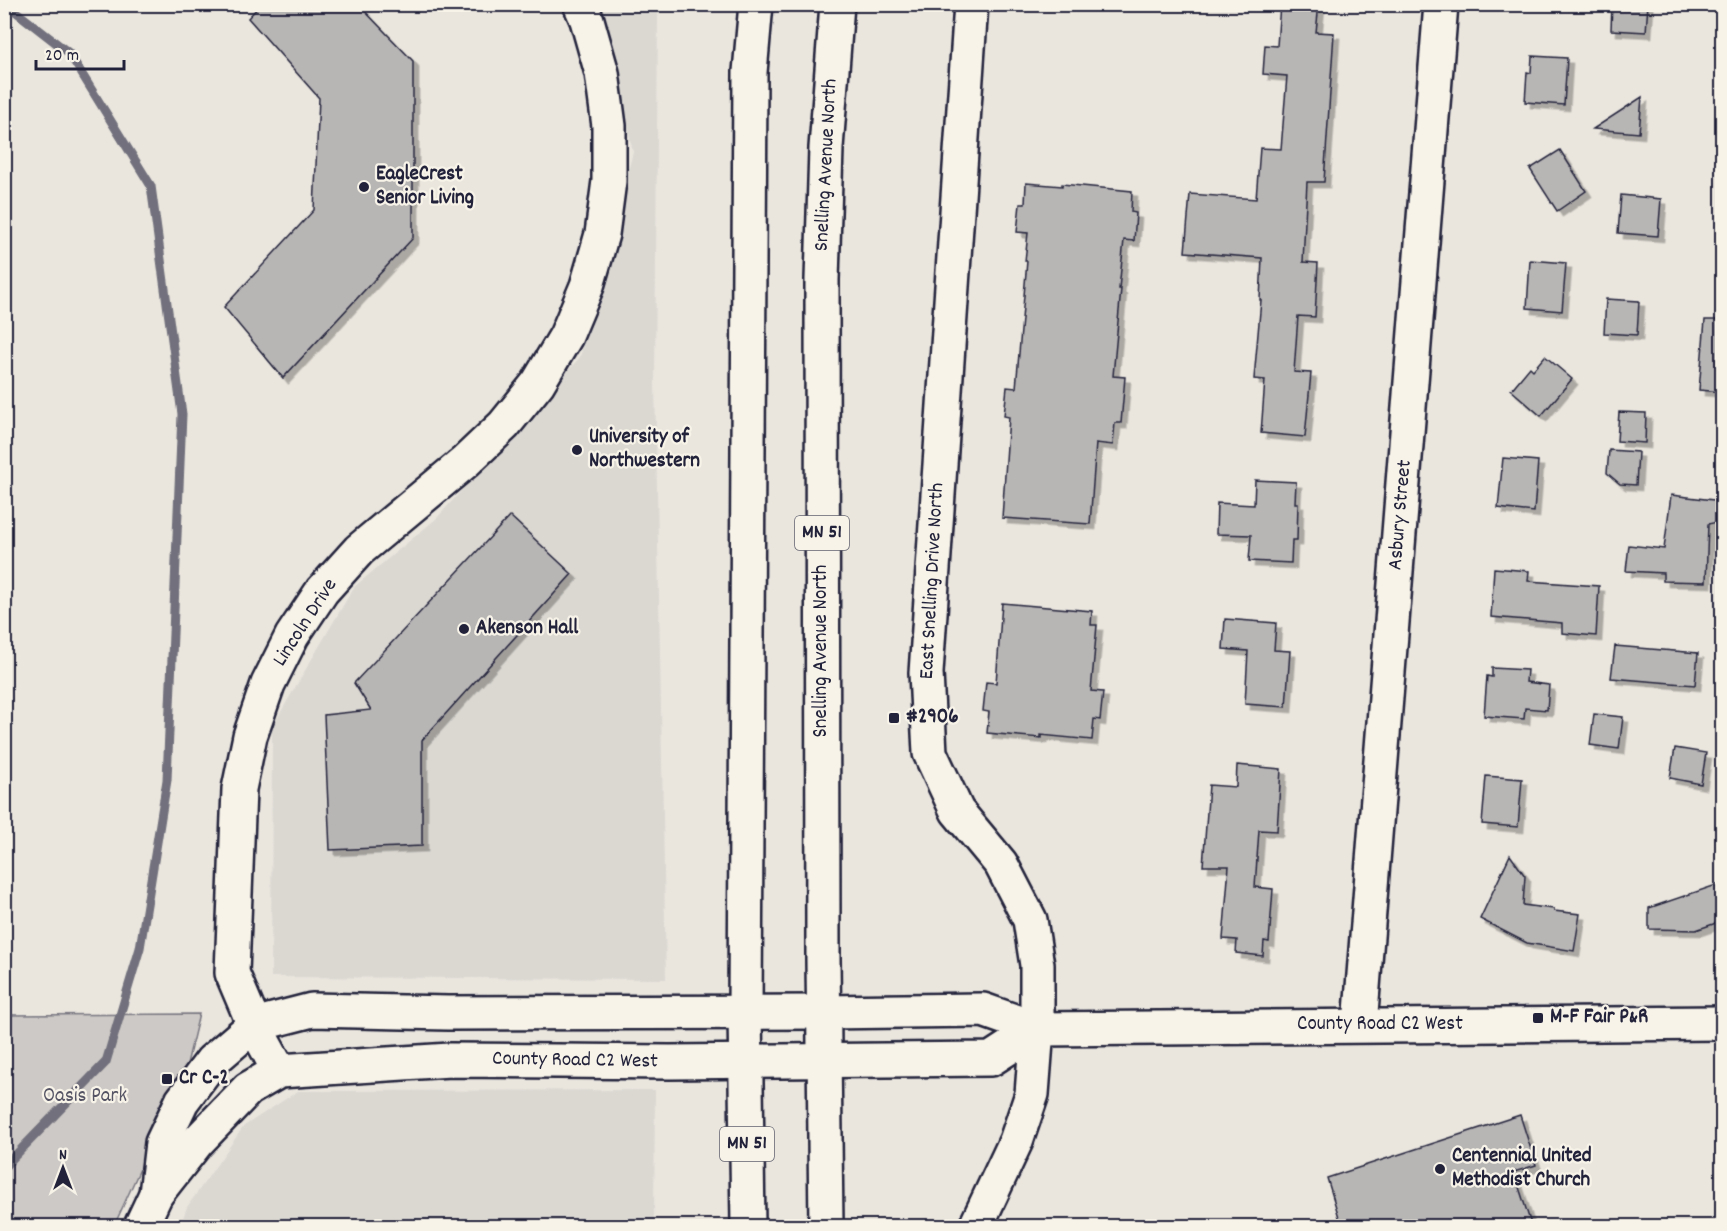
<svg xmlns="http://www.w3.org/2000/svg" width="1727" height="1231" font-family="Dekko,sans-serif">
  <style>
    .built { fill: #dbd8d2 }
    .green { fill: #cdc9c6; stroke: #787680; stroke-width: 1.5 }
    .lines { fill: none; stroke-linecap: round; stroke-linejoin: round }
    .stream { stroke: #716f7b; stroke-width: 9 }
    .building { fill: #b8b6b5; stroke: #22223b; stroke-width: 1.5; filter: url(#shadow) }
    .minor-casing { stroke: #22223b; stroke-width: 38 }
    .highway-casing { stroke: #22223b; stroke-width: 38 }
    .minor { stroke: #f7f3e8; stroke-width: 33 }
    .highway { stroke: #f7f3e8; stroke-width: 33 }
    .poi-dot { fill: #22223b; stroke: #f7f3e8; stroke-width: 2 }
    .labels { text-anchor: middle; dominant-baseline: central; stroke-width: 4.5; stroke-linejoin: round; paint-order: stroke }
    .shield { fill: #f7f3e8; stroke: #62616f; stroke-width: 1.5 }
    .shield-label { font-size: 20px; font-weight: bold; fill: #22223b }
    .street-label { font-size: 21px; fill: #22223b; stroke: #f7f3e8 }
    .poi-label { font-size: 21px; font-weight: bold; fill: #22223b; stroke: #f7f3e8; text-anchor: start }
    .park-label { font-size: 21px; fill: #555465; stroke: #f7f3e8 }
  </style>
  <defs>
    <filter id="shadow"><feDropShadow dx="5.5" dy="5.5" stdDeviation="0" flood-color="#0004"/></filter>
  </defs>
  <rect width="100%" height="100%" fill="#eae6de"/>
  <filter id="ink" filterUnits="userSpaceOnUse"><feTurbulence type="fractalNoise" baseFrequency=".0167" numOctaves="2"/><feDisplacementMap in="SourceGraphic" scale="12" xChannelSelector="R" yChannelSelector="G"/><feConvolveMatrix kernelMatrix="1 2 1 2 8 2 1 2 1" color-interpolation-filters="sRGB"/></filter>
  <g filter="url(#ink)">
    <!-- built -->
    <g class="built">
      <path d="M 599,5 L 659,5 L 658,18 L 655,381 L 666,979 L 271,977 L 272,727 L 354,587 L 437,518 L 580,357 L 633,152 Z"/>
      <path d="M 655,1090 L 654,1226 L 180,1226 L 187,1207 L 244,1126 L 298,1091 Z"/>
    </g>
    <!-- green -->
    <path class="green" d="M 199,1014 L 186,1068 L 114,1226 L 5,1226 L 4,1015 Z"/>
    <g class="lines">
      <!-- stream -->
      <path class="stream" d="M 4,1167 L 106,1062 L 140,948 L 167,780 L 182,414 L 151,186 L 69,53 L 6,4"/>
    </g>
    <!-- building -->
    <g class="building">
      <path d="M 261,4 L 358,4 L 413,61 L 413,238 L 283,378 L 224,307 L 314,210 L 319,98 L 248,18 Z"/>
      <path d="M 1280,4 L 1319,4 L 1316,32 L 1334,33 L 1324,182 L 1307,182 L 1303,262 L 1318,263 L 1315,317 L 1298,316 L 1294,372 L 1311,373 L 1305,437 L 1261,433 L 1265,380 L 1254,379 L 1261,300 L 1260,300 L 1262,258 L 1185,252 L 1190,194 L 1256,199 L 1260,148 L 1281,149 L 1287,76 L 1263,74 L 1265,45 L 1277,46 Z"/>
      <path d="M 1612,4 L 1648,4 L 1646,32 L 1611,30 Z"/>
      <path d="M 1532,56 L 1567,58 L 1564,105 L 1525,102 L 1527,72 L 1531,73 Z"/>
      <path d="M 1642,97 L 1639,133 L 1593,129 Z"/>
      <path d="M 1560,150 L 1586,191 L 1557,211 L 1530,169 Z"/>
      <path d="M 1026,183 L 1062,186 L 1062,184 L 1132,191 L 1131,212 L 1136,213 L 1134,241 L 1124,240 L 1119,289 L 1121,289 L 1113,376 L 1125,377 L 1121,423 L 1115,423 L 1113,445 L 1096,443 L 1090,524 L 1002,518 L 1009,417 L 1004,416 L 1007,387 L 1016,388 L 1027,261 L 1025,261 L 1028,233 L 1017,232 L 1020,204 L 1025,204 Z"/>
      <path d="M 1621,195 L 1661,199 L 1658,236 L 1618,233 Z"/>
      <path d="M 1530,260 L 1566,263 L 1562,311 L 1527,308 Z"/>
      <path d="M 1606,299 L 1639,301 L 1637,335 L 1604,333 Z"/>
      <path d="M 1705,320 L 1722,320 L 1722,392 L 1699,390 Z"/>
      <path d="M 1545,356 L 1572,379 L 1541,416 L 1511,390 L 1530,367 L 1533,370 Z"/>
      <path d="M 1619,412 L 1646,413 L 1645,443 L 1617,441 Z"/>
      <path d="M 1609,450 L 1638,452 L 1636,485 L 1620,484 L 1607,473 Z"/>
      <path d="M 1503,458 L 1538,461 L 1534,512 L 1498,508 Z"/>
      <path d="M 1255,480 L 1296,482 L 1295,503 L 1298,503 L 1297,540 L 1292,540 L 1291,563 L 1249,561 L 1251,535 L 1216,534 L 1217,503 L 1254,505 Z"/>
      <path d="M 1671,495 L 1722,501 L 1722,521 L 1708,524 L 1706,582 L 1663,581 L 1663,573 L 1626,571 L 1629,545 L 1664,549 Z"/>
      <path d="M 510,516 L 572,574 L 422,740 L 422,846 L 330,850 L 324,715 L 371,710 L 354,683 Z"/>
      <path d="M 1494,568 L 1529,571 L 1528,581 L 1599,586 L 1596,636 L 1562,633 L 1562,623 L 1491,617 Z"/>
      <path d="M 1002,603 L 1092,611 L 1091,625 L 1097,625 L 1091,691 L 1103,692 L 1100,720 L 1094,719 L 1092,740 L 1041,735 L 1041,738 L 987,733 L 989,712 L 983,711 L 986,682 L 996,683 Z"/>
      <path d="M 1225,619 L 1276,623 L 1274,650 L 1290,651 L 1286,707 L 1245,704 L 1248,651 L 1223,649 Z"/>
      <path d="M 1615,646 L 1698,653 L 1695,685 L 1611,678 Z"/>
      <path d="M 1492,668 L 1527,670 L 1526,682 L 1549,685 L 1547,710 L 1525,708 L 1524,719 L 1484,716 L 1487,676 L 1492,677 Z"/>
      <path d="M 1594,714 L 1623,717 L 1619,749 L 1590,745 Z"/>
      <path d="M 1675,748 L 1706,753 L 1701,784 L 1670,778 Z"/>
      <path d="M 1237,765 L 1281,769 L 1277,831 L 1259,830 L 1255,887 L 1273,889 L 1269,942 L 1264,941 L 1263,956 L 1236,953 L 1237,940 L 1223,939 L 1229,866 L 1203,866 L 1209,785 L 1236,787 Z"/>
      <path d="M 1486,776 L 1522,779 L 1518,827 L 1482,824 Z"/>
      <path d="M 1510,855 L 1525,876 L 1523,905 L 1554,909 L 1554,911 L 1580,914 L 1574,951 L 1527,943 L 1480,919 Z"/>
      <path d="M 1722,883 L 1722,921 L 1696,930 L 1649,929 L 1649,908 Z"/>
      <path d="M 1520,1115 L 1536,1165 L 1514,1172 L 1532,1227 L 1342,1227 L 1327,1178 Z"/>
    </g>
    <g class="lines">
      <!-- minor casing -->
      <g class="minor-casing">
        <g id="minor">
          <path d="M 971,4 L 926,673 L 930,753 L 957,811 L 1001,864 L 1030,920 L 1037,965 L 1037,1029 L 1032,1094 L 1016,1141 L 976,1226"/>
          <path d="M 1360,1025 L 1441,4"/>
          <path d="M 279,1071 L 254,1025 L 232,973 L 239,789 L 250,736 L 268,684 L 292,636 L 322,591 L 359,550 L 465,462 L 504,425 L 538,383 L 566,336 L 587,286 L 602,234 L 609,181 L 609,126 L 602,73 L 587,20 L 580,4"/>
          <path d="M 156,1194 L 197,1142 L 248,1089 L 279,1071 L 450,1060 L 670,1062 L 991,1059 L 1037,1029"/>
          <path d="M 141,1226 L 156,1194 L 162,1143 L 182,1101 L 212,1061 L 254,1025 L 312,1010 L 448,1013 L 823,1012 L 983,1010 L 1037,1029 L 1722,1023"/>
        </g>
      </g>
      <!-- highway casing -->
      <g class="highway-casing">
        <g id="highway">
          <path d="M 748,1226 L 745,1012 L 750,72 L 756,4"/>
          <path d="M 826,1226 L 823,959 L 822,280 L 826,148 L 837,4"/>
        </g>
      </g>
      <!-- minor -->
      <use href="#minor" class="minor"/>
      <!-- highway -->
      <use href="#highway" class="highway"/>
    </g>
  </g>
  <!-- markers -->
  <g class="poi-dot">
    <circle cx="364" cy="187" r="6"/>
    <circle cx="577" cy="450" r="6"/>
    <circle cx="464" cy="629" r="6"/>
    <rect x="888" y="712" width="12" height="12" rx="3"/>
    <rect x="1532" y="1012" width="12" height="12" rx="3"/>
    <rect x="161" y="1073" width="12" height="12" rx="3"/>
    <circle cx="1440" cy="1169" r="6"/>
  </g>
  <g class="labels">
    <!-- shield labels -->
    <g class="shield">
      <rect x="795" y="516" width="54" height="34" rx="4.5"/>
      <rect x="720" y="1127" width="54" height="34" rx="4.5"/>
    </g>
    <g class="shield-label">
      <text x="822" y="533">MN 51</text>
      <text x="747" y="1144">MN 51</text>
    </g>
    <!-- street labels -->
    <g class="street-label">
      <text transform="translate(827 165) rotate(-87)">Snelling Avenue North</text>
      <text transform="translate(1401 515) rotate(-85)">Asbury Street</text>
      <text transform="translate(933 581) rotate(-87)">East Snelling Drive North</text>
      <text transform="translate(306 623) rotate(-57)">Lincoln Drive</text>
      <text transform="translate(822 651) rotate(-90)">Snelling Avenue North</text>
      <text x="1380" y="1025">County Road C2 West</text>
      <text transform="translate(575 1061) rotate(1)">County Road C2 West</text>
    </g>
    <!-- poi labels -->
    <g class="poi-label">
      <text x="376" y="175">EagleCrest<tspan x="376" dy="24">Senior Living</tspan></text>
      <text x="589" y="438">University of<tspan x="589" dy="24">Northwestern</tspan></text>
      <text x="476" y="629">Akenson Hall</text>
      <text x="906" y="718">#2906</text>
      <text x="1550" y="1018">M-F Fair P&amp;R</text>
      <text x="179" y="1079">Cr C-2</text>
      <text x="1452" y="1157">Centennial United<tspan x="1452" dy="24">Methodist Church</tspan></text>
    </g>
    <!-- park labels -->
    <g class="park-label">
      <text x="85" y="1097">Oasis Park</text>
    </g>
  </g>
  <!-- margin -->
  <rect width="1727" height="1231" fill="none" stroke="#f7f3e8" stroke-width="24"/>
  <rect x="12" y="12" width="1703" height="1207" fill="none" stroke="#22223b" stroke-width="2" filter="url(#ink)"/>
  <!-- north arrow -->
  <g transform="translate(63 1168)" stroke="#f7f3e8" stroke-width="4.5" paint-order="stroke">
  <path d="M0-4.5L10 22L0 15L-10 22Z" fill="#22223b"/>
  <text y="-9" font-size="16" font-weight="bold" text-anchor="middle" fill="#22223b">N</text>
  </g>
  <!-- scale -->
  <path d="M36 60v9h88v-9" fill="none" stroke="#22223b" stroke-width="3"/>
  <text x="45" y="60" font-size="18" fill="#22223b" stroke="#f7f3e8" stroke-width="4.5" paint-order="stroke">20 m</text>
</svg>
